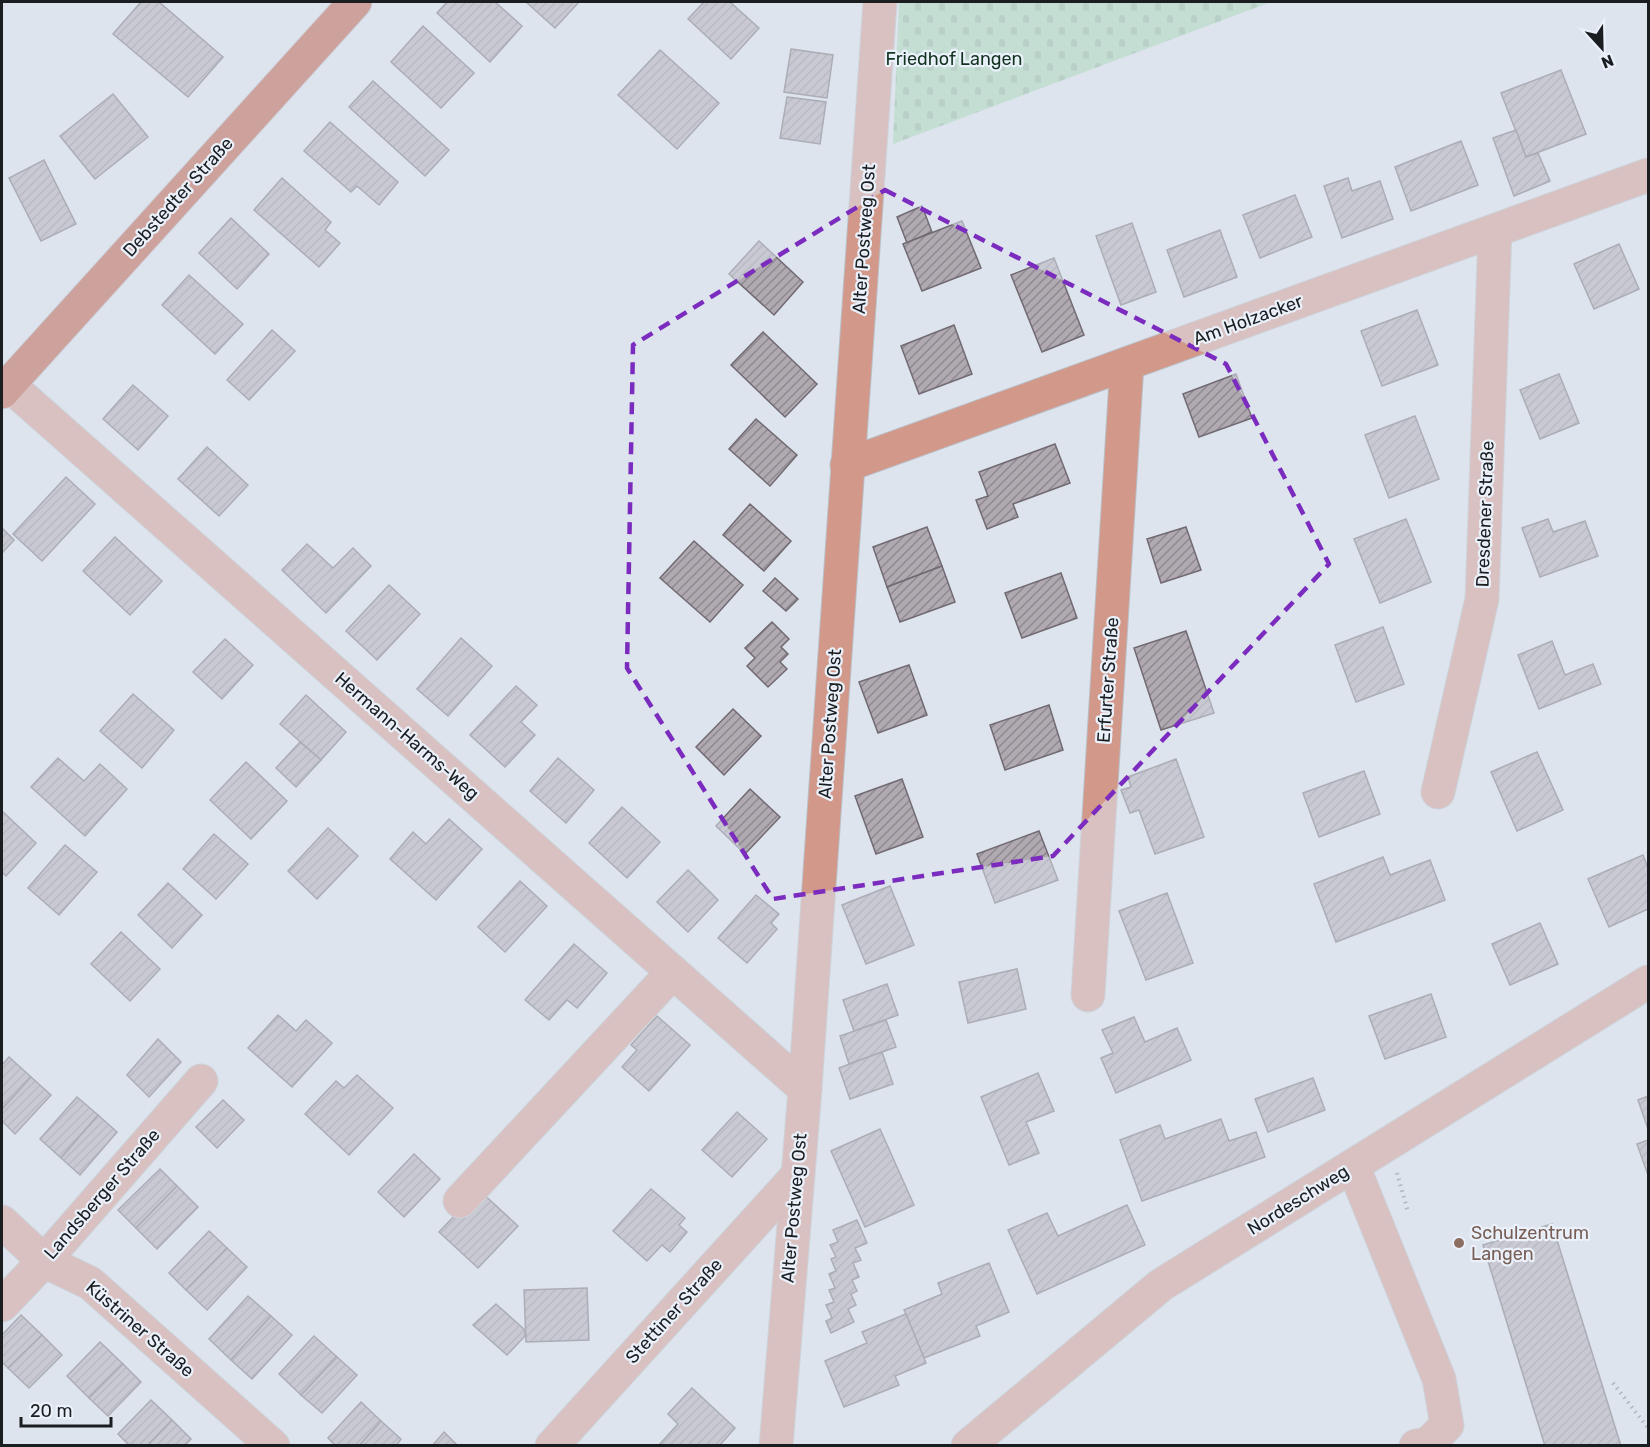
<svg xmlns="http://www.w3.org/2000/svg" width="1650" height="1447" font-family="Rubik,sans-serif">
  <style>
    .cemetery { fill: url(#cemetery-stones) }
    .building { fill: url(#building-hatch); stroke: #716a72; stroke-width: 1.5 }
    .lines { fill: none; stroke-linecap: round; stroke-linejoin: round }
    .minor-casing { stroke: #bac0c8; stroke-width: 35 }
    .major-casing { stroke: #bac0c8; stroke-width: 35 }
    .path { stroke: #797e84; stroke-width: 4; stroke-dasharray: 1.5 4.5; stroke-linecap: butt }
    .minor { stroke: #d2988a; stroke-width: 33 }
    .major { stroke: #ba523d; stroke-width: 33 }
    .marked { fill: none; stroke: #7b2cbf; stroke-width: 4.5; stroke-dasharray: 12 8; stroke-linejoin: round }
    .education-dot { fill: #8d6e63; stroke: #eaf1fa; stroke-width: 2 }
    .labels { text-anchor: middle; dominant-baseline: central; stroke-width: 4.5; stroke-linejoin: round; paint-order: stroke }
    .park-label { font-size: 18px; fill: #133420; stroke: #eaf1fa }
    .street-label { font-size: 18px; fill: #1b1e21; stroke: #eaf1fa }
    .education-label { font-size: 18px; fill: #785e54; stroke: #eaf1fa; text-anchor: start }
  </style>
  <defs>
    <pattern id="cemetery-stones" width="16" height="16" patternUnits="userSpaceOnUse" patternTransform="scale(1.5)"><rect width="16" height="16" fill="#a6d7b5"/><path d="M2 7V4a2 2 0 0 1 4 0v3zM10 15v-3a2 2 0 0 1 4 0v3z" fill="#8eb89b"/></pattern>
    <pattern id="building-hatch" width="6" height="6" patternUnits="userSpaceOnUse" patternTransform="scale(1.5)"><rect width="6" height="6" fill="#b0a9b1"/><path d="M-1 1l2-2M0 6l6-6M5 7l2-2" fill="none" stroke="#8e8990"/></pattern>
  </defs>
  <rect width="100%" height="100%" fill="#dde4ed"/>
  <!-- cemetery -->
  <path class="cemetery" d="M 899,2 L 1271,2 L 893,144 Z"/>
  <!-- building -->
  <g class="building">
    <path d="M 141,2 L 159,2 L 223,57 L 188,97 L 113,34 Z"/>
    <path d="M 447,2 L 495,2 L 522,26 L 490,62 L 437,13 Z"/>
    <path d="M 526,2 L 579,2 L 555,28 Z"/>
    <path d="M 704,2 L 730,2 L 759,28 L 731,59 L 688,19 Z"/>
    <path d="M 423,26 L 474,73 L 441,108 L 391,62 Z"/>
    <path d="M 791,49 L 833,55 L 827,98 L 784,92 Z"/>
    <path d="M 660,50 L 719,103 L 677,149 L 618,95 Z"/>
    <path d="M 1561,70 L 1586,134 L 1526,157 L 1501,93 Z"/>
    <path d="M 373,81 L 449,150 L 425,176 L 349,107 Z"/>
    <path d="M 113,94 L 148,137 L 95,179 L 60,136 Z"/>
    <path d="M 787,97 L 826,102 L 820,144 L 780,138 Z"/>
    <path d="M 330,122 L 398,182 L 379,205 L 357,186 L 351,192 L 304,151 Z"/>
    <path d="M 1516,130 L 1526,157 L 1538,153 L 1550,181 L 1514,196 L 1493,138 Z"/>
    <path d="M 1461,141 L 1478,185 L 1411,211 L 1395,167 Z"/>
    <path d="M 44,160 L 76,224 L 41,241 L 9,178 Z"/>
    <path d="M 282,178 L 331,222 L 325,230 L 340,243 L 319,267 L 254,210 Z"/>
    <path d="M 1348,178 L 1352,191 L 1380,181 L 1393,219 L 1342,238 L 1324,186 Z"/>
    <path d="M 1295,195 L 1312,237 L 1260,258 L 1243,215 Z"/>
    <path d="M 922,206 L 932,232 L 907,243 L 897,217 Z"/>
    <path d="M 231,218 L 269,254 L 237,289 L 199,253 Z"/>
    <path d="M 962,221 L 981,268 L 922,291 L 903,244 Z"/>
    <path d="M 1132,223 L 1156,292 L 1121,305 L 1096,236 Z"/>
    <path d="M 1220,230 L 1237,277 L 1184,297 L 1167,250 Z"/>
    <path d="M 759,241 L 803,282 L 774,315 L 729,274 Z"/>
    <path d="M 1619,244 L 1639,289 L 1594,309 L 1574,264 Z"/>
    <path d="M 1054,258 L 1084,335 L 1042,352 L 1011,275 Z"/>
    <path d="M 189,275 L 243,324 L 215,354 L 162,305 Z"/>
    <path d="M 1417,310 L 1438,365 L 1382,386 L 1361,331 Z"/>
    <path d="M 954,325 L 972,374 L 919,394 L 901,346 Z"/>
    <path d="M 272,330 L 295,351 L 249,400 L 227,380 Z"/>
    <path d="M 763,332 L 817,384 L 785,417 L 731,365 Z"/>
    <path d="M 1236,374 L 1252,418 L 1199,437 L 1183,394 Z"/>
    <path d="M 1559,374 L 1579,423 L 1540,439 L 1520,390 Z"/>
    <path d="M 133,385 L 168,416 L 138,450 L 103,419 Z"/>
    <path d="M 1415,416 L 1439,479 L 1389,498 L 1365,435 Z"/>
    <path d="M 756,419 L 797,455 L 770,486 L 729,449 Z"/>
    <path d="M 1055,444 L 1070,483 L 1013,504 L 1018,517 L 987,529 L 976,500 L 988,496 L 979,472 Z"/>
    <path d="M 207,447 L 248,485 L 219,516 L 178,479 Z"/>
    <path d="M 66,477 L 95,504 L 42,561 L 13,534 Z"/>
    <path d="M 750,504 L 791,541 L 764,571 L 723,535 Z"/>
    <path d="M 1406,519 L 1431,582 L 1380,603 L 1354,539 Z"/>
    <path d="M 1548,519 L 1553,532 L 1585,521 L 1598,556 L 1540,577 L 1522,528 Z"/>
    <path d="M 927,527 L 942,566 L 887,587 L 873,547 Z"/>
    <path d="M 1186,527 L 1201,570 L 1161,583 L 1147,539 Z"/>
    <path d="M 2,528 L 14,540 L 2,553 Z"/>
    <path d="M 115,537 L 162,581 L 130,615 L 83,571 Z"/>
    <path d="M 694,541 L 743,585 L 710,622 L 660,578 Z"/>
    <path d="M 307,544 L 333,568 L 353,548 L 371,566 L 326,613 L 282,570 Z"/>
    <path d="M 942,566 L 955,602 L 900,622 L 887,587 Z"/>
    <path d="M 1061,573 L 1077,618 L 1022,638 L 1005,593 Z"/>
    <path d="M 775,578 L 798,599 L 786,611 L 763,591 Z"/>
    <path d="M 389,585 L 420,614 L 377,660 L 346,631 Z"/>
    <path d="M 772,622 L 789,639 L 781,647 L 788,654 L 780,662 L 787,669 L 768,687 L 747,666 L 755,658 L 745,648 Z"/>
    <path d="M 1383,627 L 1404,684 L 1356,702 L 1335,645 Z"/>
    <path d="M 1186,631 L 1214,713 L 1161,730 L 1134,648 Z"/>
    <path d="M 461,638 L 492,666 L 448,716 L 417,689 Z"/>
    <path d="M 225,639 L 253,665 L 222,699 L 193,672 Z"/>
    <path d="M 1552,641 L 1565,675 L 1593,664 L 1601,684 L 1539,709 L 1518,655 Z"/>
    <path d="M 909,665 L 927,715 L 878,733 L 859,682 Z"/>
    <path d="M 516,686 L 537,705 L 521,722 L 535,735 L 505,767 L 470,735 Z"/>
    <path d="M 133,694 L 174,730 L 142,768 L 100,731 Z"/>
    <path d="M 306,695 L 346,732 L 321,760 L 280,724 Z"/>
    <path d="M 1049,705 L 1063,750 L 1005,770 L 990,725 Z"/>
    <path d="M 733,709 L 761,736 L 724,775 L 696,747 Z"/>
    <path d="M 300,742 L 321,760 L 296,787 L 276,768 Z"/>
    <path d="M 1537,752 L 1563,810 L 1517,831 L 1491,772 Z"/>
    <path d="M 58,758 L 84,781 L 100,764 L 127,789 L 85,836 L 31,787 Z"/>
    <path d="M 558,758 L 594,790 L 566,823 L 530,791 Z"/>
    <path d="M 1176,759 L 1204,837 L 1155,854 L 1139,810 L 1130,813 L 1121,790 L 1131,787 L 1128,777 Z"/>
    <path d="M 246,762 L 287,801 L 251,839 L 210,800 Z"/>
    <path d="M 1364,771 L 1380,814 L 1319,837 L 1303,793 Z"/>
    <path d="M 902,779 L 923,837 L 876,854 L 855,796 Z"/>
    <path d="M 750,789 L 780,817 L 745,854 L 716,826 Z"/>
    <path d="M 622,807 L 660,842 L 627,878 L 589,843 Z"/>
    <path d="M 2,811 L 36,843 L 6,876 L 2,872 Z"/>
    <path d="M 449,819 L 482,849 L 436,900 L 390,859 L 413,832 L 426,844 Z"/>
    <path d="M 328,828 L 358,856 L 317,899 L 288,871 Z"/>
    <path d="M 1039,831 L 1058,880 L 995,903 L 977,854 Z"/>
    <path d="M 214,834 L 248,864 L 216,899 L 183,869 Z"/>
    <path d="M 65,845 L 97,872 L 59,915 L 28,888 Z"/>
    <path d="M 1643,855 L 1648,868 L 1648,909 L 1609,927 L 1588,879 Z"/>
    <path d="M 1383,857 L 1390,875 L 1430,860 L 1445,900 L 1336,942 L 1314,884 Z"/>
    <path d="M 688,870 L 718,900 L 688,932 L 657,902 Z"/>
    <path d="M 520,881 L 547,906 L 505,952 L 478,927 Z"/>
    <path d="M 168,883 L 202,915 L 172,948 L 138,915 Z"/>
    <path d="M 890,886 L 914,945 L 866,964 L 842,905 Z"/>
    <path d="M 1167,893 L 1193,963 L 1146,980 L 1119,911 Z"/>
    <path d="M 756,895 L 779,914 L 771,923 L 777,929 L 747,963 L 718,938 Z"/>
    <path d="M 1540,923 L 1558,964 L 1510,985 L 1492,944 Z"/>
    <path d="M 121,932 L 160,969 L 130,1001 L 91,964 Z"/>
    <path d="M 574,944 L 607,973 L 577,1008 L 567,1000 L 549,1020 L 525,1000 Z"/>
    <path d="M 1017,969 L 1026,1009 L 968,1023 L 959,982 Z"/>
    <path d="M 887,984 L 898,1015 L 854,1031 L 843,1000 Z"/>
    <path d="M 1431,994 L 1446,1037 L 1385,1059 L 1369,1016 Z"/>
    <path d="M 278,1015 L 296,1031 L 306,1020 L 332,1043 L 292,1087 L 248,1048 Z"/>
    <path d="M 657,1016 L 690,1045 L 649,1091 L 622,1067 L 637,1050 L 631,1045 Z"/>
    <path d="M 1134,1017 L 1145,1042 L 1177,1028 L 1191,1060 L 1116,1093 L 1101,1058 L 1113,1053 L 1102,1030 Z"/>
    <path d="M 886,1020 L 896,1047 L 849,1064 L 840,1036 Z"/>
    <path d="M 158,1039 L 181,1062 L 149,1097 L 127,1075 Z"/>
    <path d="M 882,1052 L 893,1084 L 850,1099 L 839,1068 Z"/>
    <path d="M 9,1057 L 31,1077 L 2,1109 L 2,1065 Z"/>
    <path d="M 1038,1073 L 1054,1111 L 1026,1122 L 1039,1153 L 1009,1165 L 981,1097 Z"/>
    <path d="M 357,1075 L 393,1108 L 349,1155 L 305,1114 L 336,1081 L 344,1088 Z"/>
    <path d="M 31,1077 L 51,1095 L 15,1134 L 2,1121 L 2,1109 Z"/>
    <path d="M 1313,1078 L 1325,1110 L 1268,1132 L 1255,1099 Z"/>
    <path d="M 1648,1096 L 1648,1129 L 1638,1100 Z"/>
    <path d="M 77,1097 L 98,1115 L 61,1158 L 40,1139 Z"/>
    <path d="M 223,1100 L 244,1120 L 217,1148 L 196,1127 Z"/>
    <path d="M 737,1112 L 767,1139 L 732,1177 L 702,1150 Z"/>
    <path d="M 98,1115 L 117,1132 L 80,1175 L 61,1158 Z"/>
    <path d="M 1221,1119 L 1229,1141 L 1256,1132 L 1265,1157 L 1142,1201 L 1120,1140 L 1160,1125 L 1165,1139 Z"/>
    <path d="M 880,1129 L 914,1205 L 865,1227 L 831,1151 Z"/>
    <path d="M 1648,1140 L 1648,1175 L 1637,1144 Z"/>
    <path d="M 414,1154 L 440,1179 L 404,1217 L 378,1192 Z"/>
    <path d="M 160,1169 L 177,1186 L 136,1228 L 118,1210 Z"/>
    <path d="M 177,1186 L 198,1207 L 157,1249 L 136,1228 Z"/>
    <path d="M 651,1189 L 685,1218 L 679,1225 L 687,1232 L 670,1252 L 662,1245 L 647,1261 L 613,1231 Z"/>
    <path d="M 479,1190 L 518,1226 L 478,1268 L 439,1232 Z"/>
    <path d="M 1127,1205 L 1145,1245 L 1037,1294 L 1008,1230 L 1047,1213 L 1058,1236 Z"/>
    <path d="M 857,1220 L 867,1243 L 855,1248 L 861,1260 L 853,1263 L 859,1277 L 852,1280 L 857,1291 L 851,1294 L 856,1305 L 848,1309 L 854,1322 L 831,1333 L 826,1321 L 832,1318 L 826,1305 L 834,1302 L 829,1290 L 835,1288 L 829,1274 L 836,1271 L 831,1259 L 836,1257 L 830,1245 L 838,1242 L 833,1230 Z"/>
    <path d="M 1552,1224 L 1599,1375 L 1621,1446 L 1545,1446 L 1483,1245 Z"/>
    <path d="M 209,1231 L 227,1248 L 186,1290 L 169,1273 Z"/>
    <path d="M 227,1248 L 247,1267 L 207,1310 L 186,1290 Z"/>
    <path d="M 989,1263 L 1009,1312 L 976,1326 L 980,1336 L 924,1358 L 904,1310 L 942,1294 L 938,1283 Z"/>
    <path d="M 587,1288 L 589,1340 L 526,1342 L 524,1290 Z"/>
    <path d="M 248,1296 L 271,1316 L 231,1360 L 209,1339 Z"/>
    <path d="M 496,1304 L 525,1330 L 525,1336 L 507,1355 L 473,1325 Z"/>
    <path d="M 906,1314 L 926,1363 L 895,1376 L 899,1385 L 844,1407 L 825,1361 L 867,1343 L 862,1332 Z"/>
    <path d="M 21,1315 L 42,1335 L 8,1368 L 2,1362 L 2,1335 Z"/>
    <path d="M 271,1316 L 292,1335 L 252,1379 L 231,1360 Z"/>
    <path d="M 42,1335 L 62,1355 L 29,1388 L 8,1368 Z"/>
    <path d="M 314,1336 L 337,1357 L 301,1395 L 279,1374 Z"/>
    <path d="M 100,1342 L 123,1364 L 89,1398 L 67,1376 Z"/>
    <path d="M 337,1357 L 357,1375 L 322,1413 L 301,1395 Z"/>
    <path d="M 123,1364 L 141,1382 L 108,1416 L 89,1398 Z"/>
    <path d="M 692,1388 L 735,1428 L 719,1446 L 658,1446 L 678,1424 L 668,1414 Z"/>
    <path d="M 151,1400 L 172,1420 L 147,1446 L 130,1446 L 118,1434 Z"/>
    <path d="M 361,1402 L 381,1421 L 359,1446 L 336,1446 L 328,1438 Z"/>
    <path d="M 172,1420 L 191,1439 L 184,1446 L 147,1446 Z"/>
    <path d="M 381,1421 L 401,1439 L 396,1446 L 359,1446 Z"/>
    <path d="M 444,1432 L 458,1446 L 432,1446 Z"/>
  </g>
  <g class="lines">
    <!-- minor casing -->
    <g class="minor-casing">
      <g id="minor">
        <path d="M 8,384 L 805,1089"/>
        <path d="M 847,465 L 1648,175"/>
        <path d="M 1438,792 L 1482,599 L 1495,231"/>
        <path d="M 1088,995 L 1127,364"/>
        <path d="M 1353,1166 L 1439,1379 L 1447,1425 L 1428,1444 L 1416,1446"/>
        <path d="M 460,1201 L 673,972"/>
        <path d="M 2,1222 L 44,1261 L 90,1283 L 273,1446"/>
        <path d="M 2,1305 L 44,1261 L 201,1081"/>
        <path d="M 552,1446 L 796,1177"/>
        <path d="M 776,1446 L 805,1089 L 880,2"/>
        <path d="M 968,1446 L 1161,1285 L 1648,982"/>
      </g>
    </g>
    <!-- major casing -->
    <g class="major-casing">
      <path id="major" d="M 2,392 L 355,2"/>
    </g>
    <!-- path -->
    <g class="path">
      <path d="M 1397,1173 L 1408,1212"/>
      <path d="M 1613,1383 L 1648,1428"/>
    </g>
    <!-- minor -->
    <use href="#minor" class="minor"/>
    <!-- major -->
    <use href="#major" class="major"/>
  </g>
  <!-- marked area -->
  <path d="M0 0H1650V1447H0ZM 885,190 L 1226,364 L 1329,564 L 1053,856 L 773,899 L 627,668 L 633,345 Z" fill="#dde4ed" fill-opacity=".55" fill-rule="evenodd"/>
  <path class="marked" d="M 885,190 L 1226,364 L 1329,564 L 1053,856 L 773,899 L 627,668 L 633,345 Z"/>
  <!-- markers -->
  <circle class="education-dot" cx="1459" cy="1243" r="6"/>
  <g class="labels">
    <!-- park labels -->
    <g class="park-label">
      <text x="954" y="59">Friedhof Langen</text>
    </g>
    <!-- street labels -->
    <g class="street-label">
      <text transform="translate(178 197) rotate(-48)">Debstedter Straße</text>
      <text transform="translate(864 239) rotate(-86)">Alter Postweg Ost</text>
      <text transform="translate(1248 320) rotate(-20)">Am Holzacker</text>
      <text transform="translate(1485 514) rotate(-88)">Dresdener Straße</text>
      <text transform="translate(1108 680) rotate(-86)">Erfurter Straße</text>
      <text transform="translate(830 724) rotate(-86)">Alter Postweg Ost</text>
      <text transform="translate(407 736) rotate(41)">Hermann-Harms-Weg</text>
      <text transform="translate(102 1194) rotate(-49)">Landsberger Straße</text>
      <text transform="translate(1298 1200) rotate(-32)">Nordeschweg</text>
      <text transform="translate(794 1208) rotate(-85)">Alter Postweg Ost</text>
      <text transform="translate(674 1311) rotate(-48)">Stettiner Straße</text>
      <text transform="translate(140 1329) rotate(41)">Küstriner Straße</text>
    </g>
    <!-- education labels -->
    <g class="education-label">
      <text x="1471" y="1233">Schulzentrum<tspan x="1471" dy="21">Langen</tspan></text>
    </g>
  </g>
  <!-- border -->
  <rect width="1650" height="1447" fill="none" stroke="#1b1e21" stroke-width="6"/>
  <!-- north arrow -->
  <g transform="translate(1602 48) rotate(158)" stroke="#eaf1fa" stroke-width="4.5" paint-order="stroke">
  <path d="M0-4.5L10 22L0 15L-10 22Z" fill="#1b1e21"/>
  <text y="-9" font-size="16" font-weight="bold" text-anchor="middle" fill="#1b1e21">N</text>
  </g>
  <!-- scale -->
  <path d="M21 1417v9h90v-9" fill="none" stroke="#1b1e21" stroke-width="3"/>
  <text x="30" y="1417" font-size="18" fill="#1b1e21" stroke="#eaf1fa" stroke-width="4.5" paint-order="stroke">20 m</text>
</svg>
